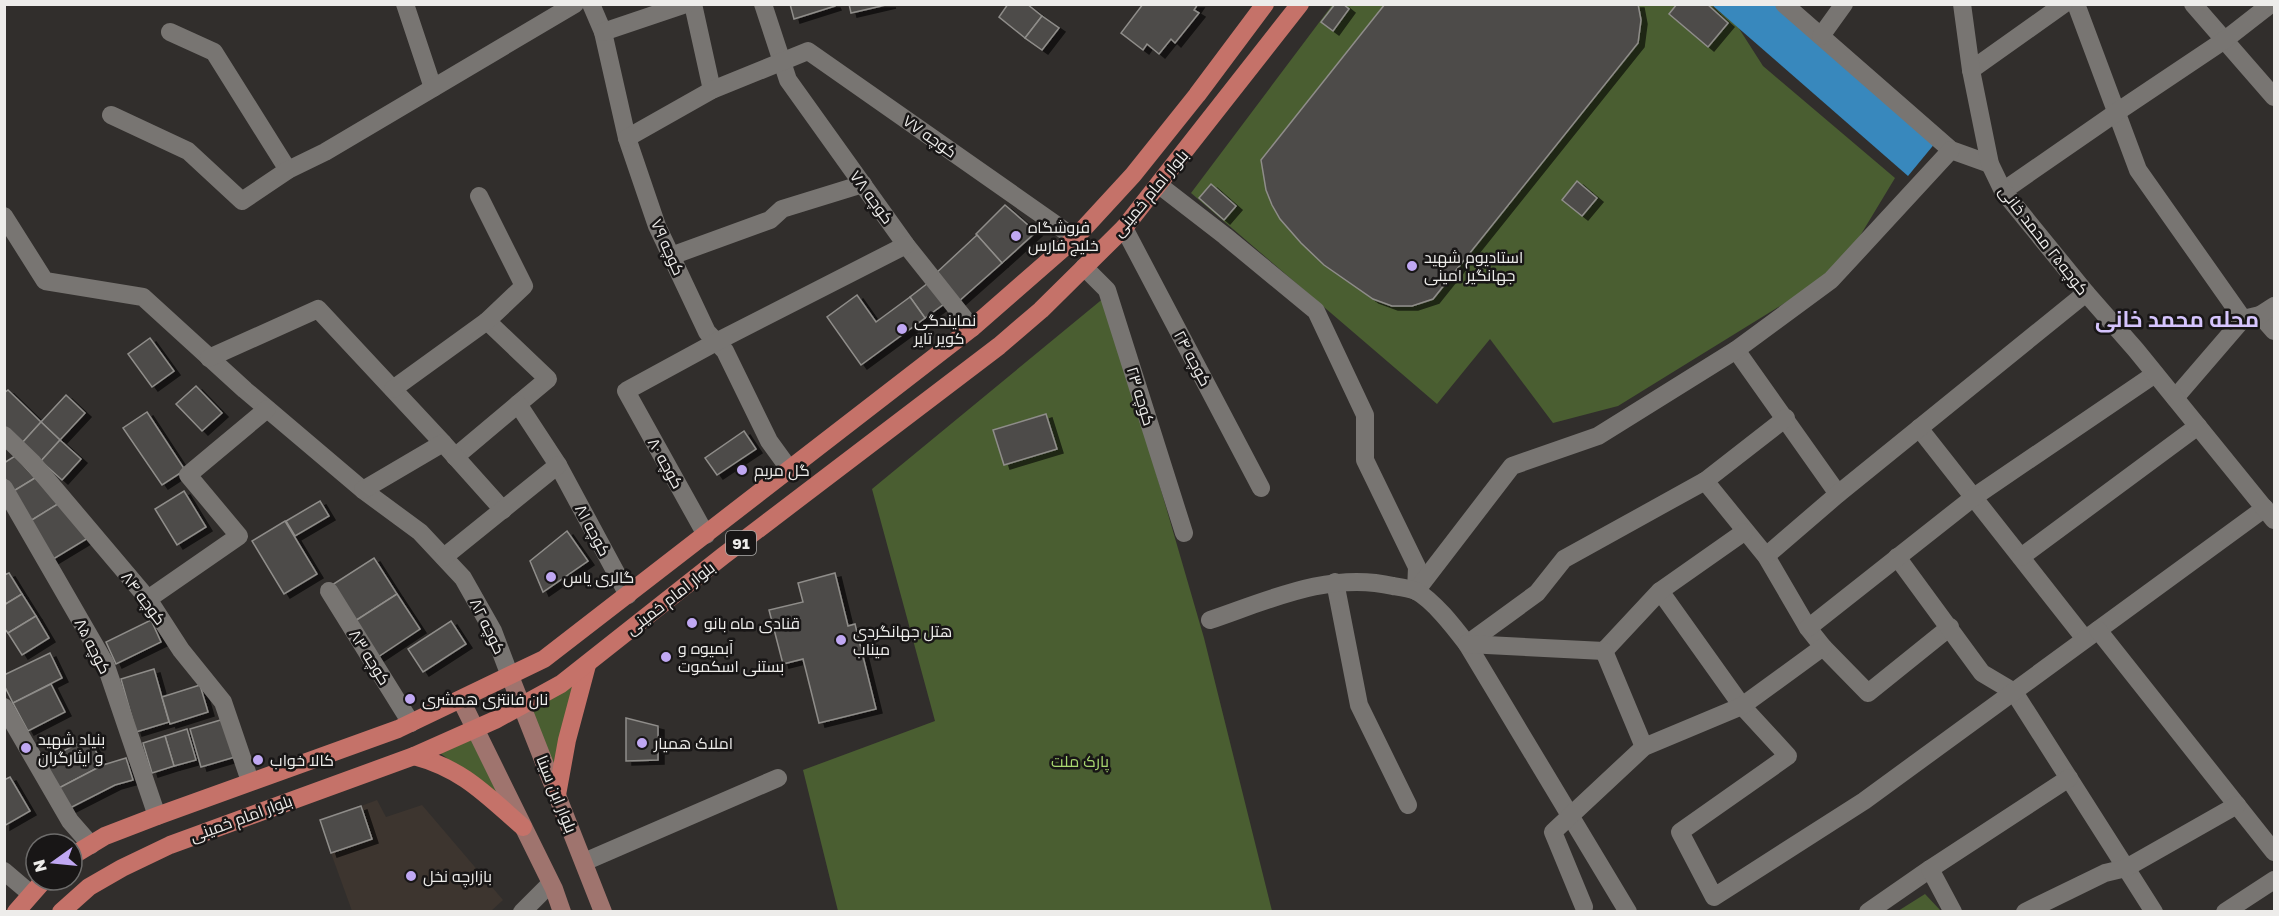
<svg xmlns="http://www.w3.org/2000/svg" width="2279" height="916" font-family="'Golos Text',Cairo,sans-serif">
  <style>
    .built { fill: #3d352f }
    .green { fill: #4a5e31 }
    .water { fill: #3888bd }
    .building { fill: #4d4b48; stroke: #8f8d8a; stroke-width: 1.5; filter: url(#shadow) }
    .lines { fill: none; stroke-linecap: round; stroke-linejoin: round }
    .minor { stroke: #787572; stroke-width: 18 }
    .tertiary { stroke: #787572; stroke-width: 18 }
    .secondary { stroke: #9f746e; stroke-width: 18 }
    .primary { stroke: #c57269; stroke-width: 18 }
    .poi-dot { fill: #c0a8f3; stroke: #181616; stroke-width: 2 }
    .labels { text-anchor: middle; dominant-baseline: central; stroke-width: 5; stroke-linejoin: round; paint-order: stroke }
    .shield { fill: #181616; stroke: #adacaa; stroke-width: 1.5 }
    .shield-label { font-size: 15px; font-weight: bold; fill: #edecea }
    .street-label { font-size: 16px; fill: #edecea; stroke: #181616 }
    .poi-label { font-size: 16px; fill: #edecea; stroke: #181616; text-anchor: start }
    .park-label { font-size: 16px; fill: #a8d770; stroke: #181616 }
    .district-label { font-size: 22px; font-weight: bold; fill: #d5c4fd; stroke: #181616 }
  </style>
  <defs>
    <filter id="shadow"><feDropShadow dx="6" dy="4" stdDeviation="0" flood-color="#0009"/></filter>
  </defs>
  <rect width="100%" height="100%" fill="#312e2c"/>
  <!-- built -->
  <path class="built" d="M 377,800 L 386,817 L 422,805 L 503,900 L 491,911 L 352,911 L 331,853 L 371,839 L 361,806 Z"/>
  <!-- green -->
  <g class="green">
    <path d="M 1333,4 L 1711,5 L 1738,27 L 1763,66 L 1895,178 L 1840,269 L 1618,406 L 1553,423 L 1490,339 L 1437,404 L 1191,193 Z"/>
    <path d="M 1105,297 L 1204,638 L 1272,911 L 838,911 L 803,770 L 935,721 L 872,489 Z"/>
    <path d="M 576,679 L 554,775 L 527,708 Z"/>
    <path d="M 472,734 L 502,798 L 437,751 Z"/>
    <path d="M 1925,894 L 1941,911 L 1898,911 Z"/>
  </g>
  <!-- water -->
  <path class="water" d="M 1712,5 L 1776,5 L 1936,142 L 1908,176 Z"/>
  <!-- building -->
  <g class="building">
    <path d="M 790,4 L 834,4 L 835,6 L 794,19 Z"/>
    <path d="M 849,4 L 890,4 L 851,13 Z"/>
    <path d="M 1008,4 L 1027,4 L 1042,16 L 1025,38 L 999,17 Z"/>
    <path d="M 1143,4 L 1198,4 L 1194,10 L 1199,13 L 1175,43 L 1171,39 L 1159,54 L 1147,44 L 1143,50 L 1121,33 Z"/>
    <path d="M 1335,4 L 1343,4 L 1349,9 L 1333,31 L 1321,22 Z"/>
    <path d="M 1385,4 L 1638,4 L 1641,20 L 1638,43 L 1433,299 L 1412,306 L 1392,306 L 1373,299 L 1324,265 L 1301,243 L 1280,219 L 1272,205 L 1266,190 L 1261,160 Z"/>
    <path d="M 1677,4 L 1707,4 L 1728,23 L 1708,47 L 1669,14 Z"/>
    <path d="M 1042,16 L 1059,28 L 1042,50 L 1025,38 Z"/>
    <path d="M 1577,181 L 1597,198 L 1582,216 L 1562,200 Z"/>
    <path d="M 1211,184 L 1236,206 L 1224,220 L 1199,198 Z"/>
    <path d="M 1005,205 L 1036,232 L 1002,263 L 976,234 Z"/>
    <path d="M 977,235 L 1002,263 L 958,302 L 934,275 Z"/>
    <path d="M 928,283 L 944,304 L 925,318 L 910,297 Z"/>
    <path d="M 857,295 L 876,322 L 910,297 L 925,318 L 861,365 L 827,317 Z"/>
    <path d="M 150,338 L 174,371 L 152,387 L 128,354 Z"/>
    <path d="M 196,386 L 222,413 L 202,431 L 176,404 Z"/>
    <path d="M 8,390 L 41,422 L 22,443 L 4,426 L 4,393 Z"/>
    <path d="M 66,395 L 85,413 L 60,440 L 41,422 Z"/>
    <path d="M 147,412 L 185,470 L 162,485 L 123,428 Z"/>
    <path d="M 1046,414 L 1057,449 L 1004,465 L 993,430 Z"/>
    <path d="M 41,422 L 60,440 L 41,461 L 22,443 Z"/>
    <path d="M 744,431 L 756,449 L 717,475 L 705,458 Z"/>
    <path d="M 60,440 L 81,459 L 62,480 L 41,461 Z"/>
    <path d="M 15,456 L 35,478 L 12,492 L 4,476 L 4,463 Z"/>
    <path d="M 35,478 L 61,502 L 27,523 L 12,492 Z"/>
    <path d="M 184,491 L 206,527 L 177,545 L 155,509 Z"/>
    <path d="M 320,501 L 329,516 L 295,536 L 286,521 Z"/>
    <path d="M 61,502 L 88,538 L 50,561 L 27,523 Z"/>
    <path d="M 285,521 L 317,574 L 284,594 L 252,541 Z"/>
    <path d="M 567,531 L 588,561 L 543,592 L 530,561 Z"/>
    <path d="M 374,558 L 397,594 L 355,621 L 332,585 Z"/>
    <path d="M 9,573 L 22,594 L 4,605 L 4,575 Z"/>
    <path d="M 835,573 L 848,626 L 855,624 L 876,709 L 819,723 L 803,659 L 783,664 L 769,610 L 803,602 L 798,583 Z"/>
    <path d="M 22,594 L 36,616 L 8,633 L 4,628 L 4,605 Z"/>
    <path d="M 397,594 L 420,629 L 378,657 L 355,621 Z"/>
    <path d="M 36,616 L 49,638 L 22,655 L 8,633 Z"/>
    <path d="M 151,620 L 161,642 L 116,664 L 106,642 Z"/>
    <path d="M 451,621 L 466,644 L 423,672 L 408,649 Z"/>
    <path d="M 50,653 L 62,678 L 13,703 L 4,685 L 4,675 Z"/>
    <path d="M 154,669 L 169,722 L 136,732 L 121,679 Z"/>
    <path d="M 51,684 L 65,712 L 28,731 L 13,703 Z"/>
    <path d="M 200,685 L 208,712 L 170,724 L 162,697 Z"/>
    <path d="M 626,718 L 658,726 L 658,760 L 626,761 Z"/>
    <path d="M 224,719 L 235,757 L 201,767 L 190,729 Z"/>
    <path d="M 187,729 L 196,760 L 174,766 L 165,736 Z"/>
    <path d="M 165,736 L 174,766 L 152,773 L 143,743 Z"/>
    <path d="M 89,738 L 103,765 L 57,789 L 43,761 Z"/>
    <path d="M 126,758 L 133,780 L 115,785 L 68,809 L 57,789 L 103,765 Z"/>
    <path d="M 10,777 L 30,811 L 4,826 L 4,780 Z"/>
    <path d="M 361,806 L 372,839 L 331,853 L 320,820 Z"/>
  </g>
  <g class="lines">
    <!-- minor -->
    <g class="minor">
      <path d="M 405,4 L 433,88"/>
      <path d="M 591,4 L 603,32 L 627,138 L 657,226 L 707,332 L 725,351 L 769,441 L 790,470"/>
      <path d="M 693,4 L 712,90"/>
      <path d="M 763,4 L 788,80 L 906,245 L 972,328"/>
      <path d="M 1784,4 L 1951,150 L 1990,164"/>
      <path d="M 2076,4 L 2138,170 L 2243,319"/>
      <path d="M 2193,4 L 2274,97"/>
      <path d="M 170,32 L 214,52 L 288,170"/>
      <path d="M 603,32 L 686,4"/>
      <path d="M 1821,36 L 1844,4"/>
      <path d="M 1971,70 L 2064,4"/>
      <path d="M 111,115 L 188,151 L 242,201 L 288,170 L 325,152 L 575,4"/>
      <path d="M 627,138 L 712,90 L 808,51 L 1075,238"/>
      <path d="M 1159,185 L 1225,236 L 1316,311 L 1365,415 L 1365,460 L 1417,567 L 1416,591"/>
      <path d="M 2003,191 L 2117,112 L 2226,39 L 2271,4"/>
      <path d="M 4,216 L 45,281 L 143,297 L 245,390 L 363,490 L 420,532 L 463,578 L 493,631 L 510,676"/>
      <path d="M 1124,228 L 1261,488"/>
      <path d="M 671,256 L 770,220 L 782,209 L 863,184"/>
      <path d="M 1084,267 L 1107,290 L 1184,533"/>
      <path d="M 2260,315 L 2274,331"/>
      <path d="M 487,321 L 548,379 L 518,404"/>
      <path d="M 1736,350 L 1838,494"/>
      <path d="M 209,358 L 318,309 L 443,443"/>
      <path d="M 393,389 L 487,321 L 524,286 L 479,196"/>
      <path d="M 2175,398 L 2243,319 L 2260,315 L 2274,306"/>
      <path d="M 1919,428 L 2085,639"/>
      <path d="M 4,435 L 33,463 L 148,599 L 181,650 L 223,702 L 250,781"/>
      <path d="M 455,457 L 518,404 L 558,465 L 628,595"/>
      <path d="M 1705,481 L 1766,556 L 1808,628 L 1823,647 L 1868,693 L 1950,627"/>
      <path d="M 4,488 L 105,663 L 157,816"/>
      <path d="M 363,490 L 443,443 L 503,510"/>
      <path d="M 706,535 L 626,391 L 716,342 L 906,245"/>
      <path d="M 1766,556 L 1838,494 L 2086,293"/>
      <path d="M 444,557 L 558,465"/>
      <path d="M 1897,557 L 1982,673 L 2014,692 L 2154,912"/>
      <path d="M 2021,557 L 2198,426"/>
      <path d="M 1335,582 L 1359,705 L 1408,805"/>
      <path d="M 329,591 L 411,723"/>
      <path d="M 1416,591 L 1512,466 L 1598,436 L 1736,350 L 1831,280 L 1951,150"/>
      <path d="M 1660,591 L 1742,706 L 1788,756 L 1680,832 L 1714,897 L 1864,801 L 2265,508"/>
      <path d="M 148,599 L 239,536 L 188,475 L 267,409"/>
      <path d="M 1210,620 C 1269,600 1330,571 1393,586 C 1400,587 1409,588 1416,591 C 1434,601 1454,627 1467,644 L 1628,912"/>
      <path d="M 1808,628 L 1974,497 L 2155,374"/>
      <path d="M 2098,630 L 2274,852"/>
      <path d="M 1467,644 L 1537,593 L 1564,559 L 1705,481 L 1786,418"/>
      <path d="M 1467,644 L 1604,651 L 1660,591 L 1744,532"/>
      <path d="M 1604,651 L 1644,747"/>
      <path d="M 4,707 L 70,821 L 91,845"/>
      <path d="M 584,862 L 778,778"/>
      <path d="M 4,871 L 31,894"/>
      <path d="M 1584,907 L 1553,832 L 1644,747 L 1742,706 L 1823,647"/>
      <path d="M 522,912 L 550,884"/>
      <path d="M 1868,912 L 1930,869"/>
      <path d="M 1953,912 L 1930,869 L 2069,778"/>
      <path d="M 2025,912 L 2105,873 L 2126,868 L 2237,805"/>
      <path d="M 2225,912 L 2274,880"/>
    </g>
    <!-- tertiary -->
    <path class="tertiary" d="M 1962,4 L 1971,70 L 1990,164 L 2003,191 L 2086,293 L 2136,350 L 2274,520"/>
    <!-- secondary -->
    <g class="secondary">
      <path d="M 510,676 L 603,912"/>
      <path d="M 461,700 L 554,889 L 562,912"/>
    </g>
    <!-- primary -->
    <g class="primary">
      <path d="M 414,756 C 463,769 486,795 523,827"/>
      <path d="M 557,795 L 567,740 L 587,665"/>
      <path d="M 72,856 L 105,836 L 157,816 L 398,729 L 544,659 L 972,328 L 1075,238 L 1133,175 L 1197,95 L 1265,4"/>
      <path d="M 16,912 L 44,880"/>
      <path d="M 61,912 L 89,887 L 122,868 L 170,845 L 414,756 L 495,720 L 561,684 L 723,556 L 999,346 L 1041,310 L 1124,228 L 1300,4"/>
    </g>
  </g>
  <!-- markers -->
  <g class="poi-dot">
    <circle cx="1016" cy="236" r="6"/>
    <circle cx="1412" cy="266" r="6"/>
    <circle cx="902" cy="329" r="6"/>
    <circle cx="742" cy="470" r="6"/>
    <circle cx="551" cy="577" r="6"/>
    <circle cx="692" cy="623" r="6"/>
    <circle cx="841" cy="640" r="6"/>
    <circle cx="666" cy="657" r="6"/>
    <circle cx="410" cy="699" r="6"/>
    <circle cx="642" cy="743" r="6"/>
    <circle cx="26" cy="748" r="6"/>
    <circle cx="258" cy="760" r="6"/>
    <circle cx="411" cy="876" r="6"/>
  </g>
  <g class="labels">
    <!-- shield labels -->
    <rect class="shield" x="726" y="531" width="30" height="24" rx="4.5"/>
    <g class="shield-label">
      <text x="741" y="543">91</text>
    </g>
    <!-- street labels -->
    <g class="street-label">
      <text transform="translate(930 136) rotate(35)">کوچه ۷۷</text>
      <text transform="translate(1150 193) rotate(-50)">بلوار امام خمینی</text>
      <text transform="translate(872 197) rotate(54)">کوچه ۷۸</text>
      <text transform="translate(2044 240) rotate(52)">کوچه۲۵ محمد خانی</text>
      <text transform="translate(668 247) rotate(66)">کوچه ۷۹</text>
      <text transform="translate(1193 358) rotate(62)">کوچه ۲۴</text>
      <text transform="translate(1141 396) rotate(73)">کوچه ۲۳</text>
      <text transform="translate(666 463) rotate(61)">کوچه ۸۰</text>
      <text transform="translate(593 530) rotate(62)">کوچه ۸۱</text>
      <text transform="translate(144 598) rotate(53)">کوچه ۸۴</text>
      <text transform="translate(670 598) rotate(-38)">بلوار امام خمینی</text>
      <text transform="translate(488 626) rotate(64)">کوچه ۸۲</text>
      <text transform="translate(93 646) rotate(63)">کوچه ۸۵</text>
      <text transform="translate(370 657) rotate(58)">کوچه ۸۳</text>
      <text transform="translate(557 794) rotate(68)">بلوار ابن سینا</text>
      <text transform="translate(241 818) rotate(-20)">بلوار امام خمینی</text>
    </g>
    <!-- poi labels -->
    <g class="poi-label">
      <text x="1028" y="227">فروشگاه<tspan x="1028" dy="18">خلیج فارس</tspan></text>
      <text x="1424" y="257">استادیوم شهید<tspan x="1424" dy="18">جهانگیر امینی</tspan></text>
      <text x="914" y="320">نمایندگی<tspan x="914" dy="18">کویر تایر</tspan></text>
      <text x="754" y="470">گل مریم</text>
      <text x="563" y="577">گالری یاس</text>
      <text x="704" y="623">قنادی ماه بانو</text>
      <text x="853" y="631">هتل جهانگردی<tspan x="853" dy="18">میناب</tspan></text>
      <text x="678" y="648">آبمیوه و<tspan x="678" dy="18">بستنی اسکموت</tspan></text>
      <text x="422" y="699">نان فانتزی همشری</text>
      <text x="38" y="739">بنیاد شهید<tspan x="38" dy="18">و ایثارگران</tspan></text>
      <text x="654" y="743">املاک همیار</text>
      <text x="270" y="760">کالا خواب</text>
      <text x="423" y="876">بازارچه نخل</text>
    </g>
    <!-- park labels -->
    <g class="park-label">
      <text x="1080" y="761">پارک ملت</text>
    </g>
    <!-- district labels -->
    <g class="district-label">
      <text x="2177" y="318">محله محمد خانی</text>
    </g>
  </g>
  <!-- border -->
  <rect width="2279" height="916" fill="none" stroke="#edecea" stroke-width="12"/>
  <!-- north arrow -->
  <g transform="translate(54 862) rotate(255)"><circle r="28" fill="#181616" stroke="#6d6c6b" stroke-width="1.5"/>
  <path d="M0-4.5L10 22L0 15L-10 22Z" fill="#c0a8f3"/>
  <text y="-9" font-size="16" font-weight="bold" text-anchor="middle" fill="#edecea">N</text>
  </g>
</svg>
